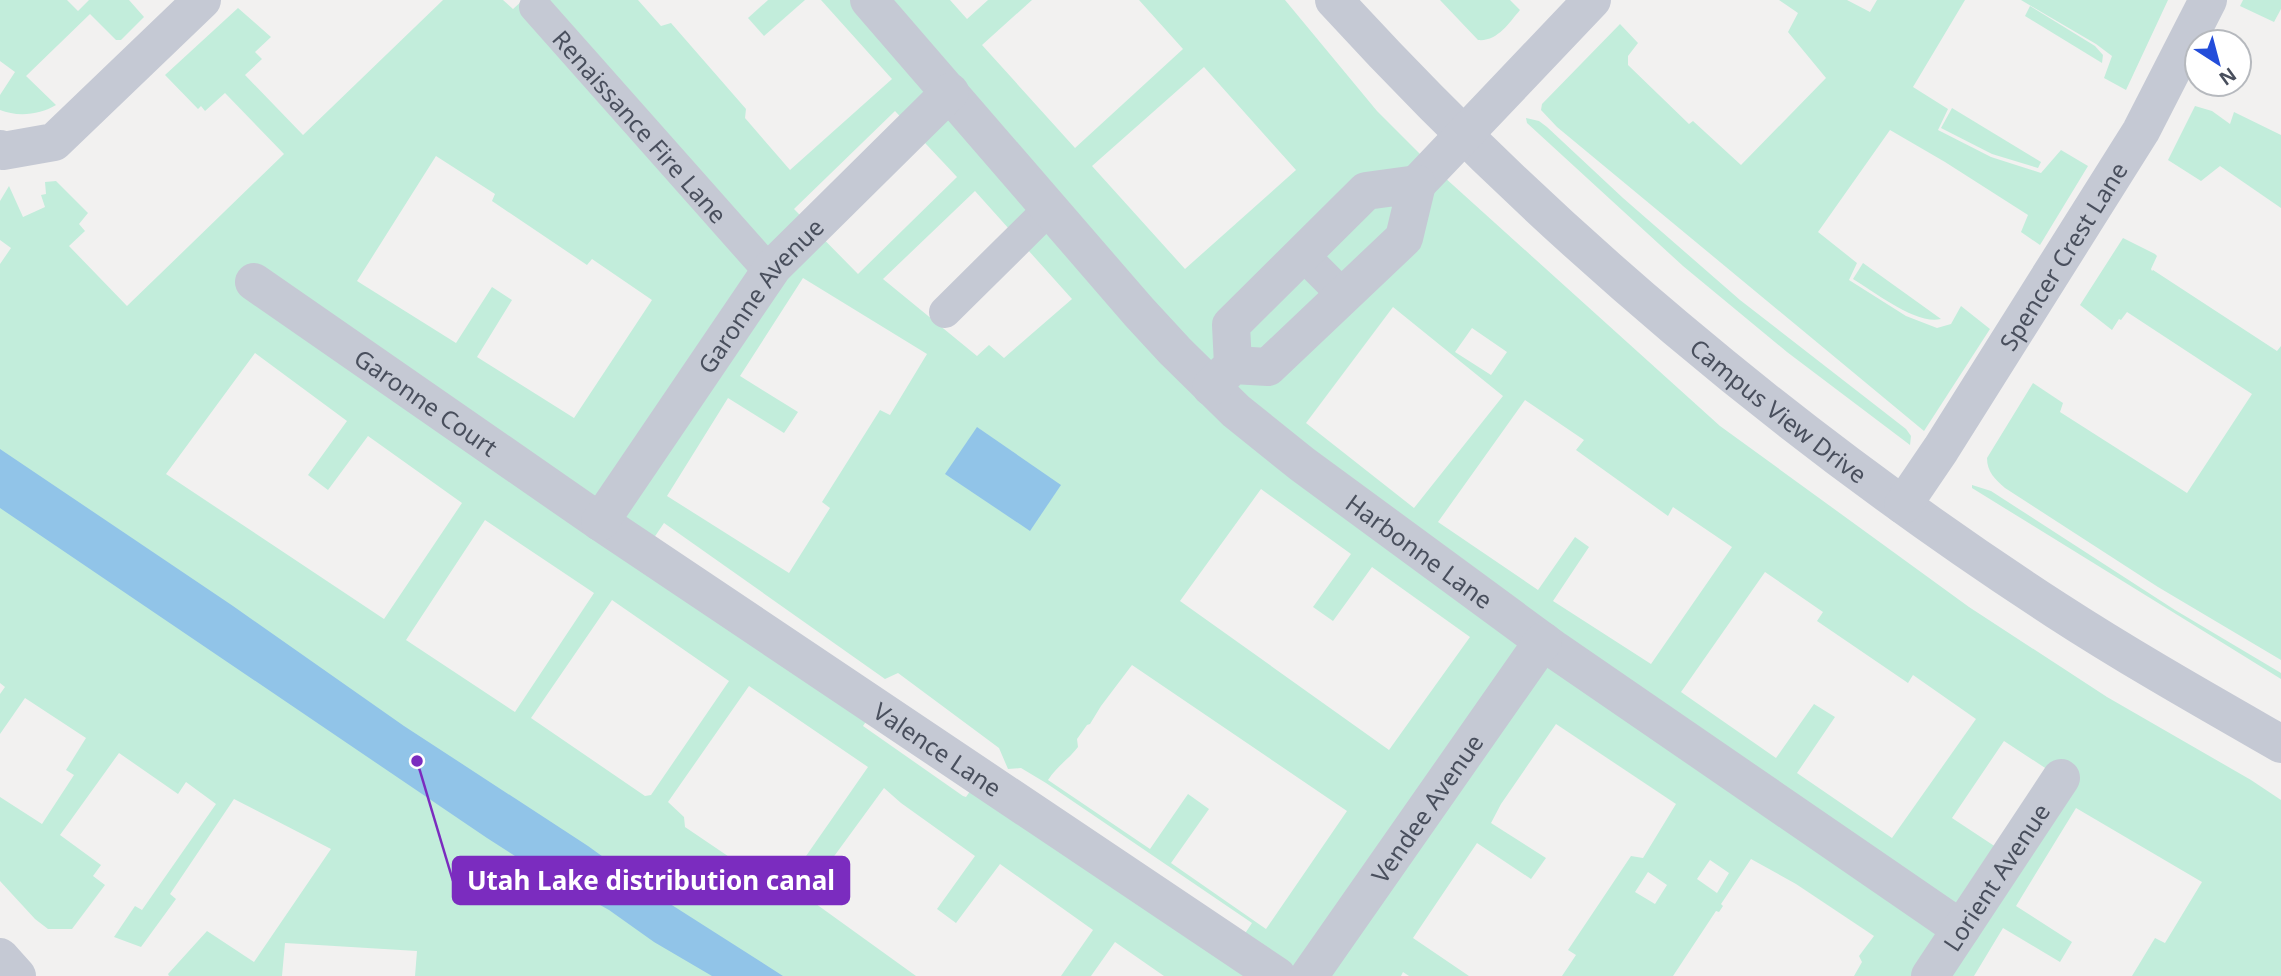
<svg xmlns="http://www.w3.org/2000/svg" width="2281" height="976" font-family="'Noto Sans',sans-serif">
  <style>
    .green { fill: #c2eddb; fill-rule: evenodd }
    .water { fill: #91c4e8 }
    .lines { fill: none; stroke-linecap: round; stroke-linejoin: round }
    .service { stroke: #c5c9d4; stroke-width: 32 }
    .minor { stroke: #c5c9d4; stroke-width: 38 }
    .labels { text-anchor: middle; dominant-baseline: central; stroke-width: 6; stroke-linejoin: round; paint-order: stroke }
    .street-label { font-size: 24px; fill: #494f5d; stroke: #fff }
    .leader { fill: none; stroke: #7b2cbf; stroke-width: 2.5 }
    .callout-dot { fill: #7b2cbf; stroke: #fff; stroke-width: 2.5 }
    .callout { fill: #7b2cbf; stroke: #7b2cbf; stroke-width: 2.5 }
    .callout-label { font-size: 26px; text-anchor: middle; font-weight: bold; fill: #fff }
  </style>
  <rect width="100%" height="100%" fill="#f2f1f0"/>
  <!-- green -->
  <g class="green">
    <path d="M 0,0 L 67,0 L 78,11 L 89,0 L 129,0 L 144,17 L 121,40 L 116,40 L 90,14 L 26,76 L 56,105 C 40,115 17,117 0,110 L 0,95 L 15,72 L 0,61 Z"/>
    <path d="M 443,0 L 503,0 L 513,9 L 523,0 L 638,0 L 661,26 L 671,23 L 746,109 L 745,118 L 790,170 L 892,79 L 821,0 L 950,0 L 967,19 L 988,0 L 1032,0 L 982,45 L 1075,148 L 1183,49 L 1139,0 L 1285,0 L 1377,111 L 1433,167 L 1720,426 L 1969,607 L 2107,697 L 2251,780 L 2281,800 L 2281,976 L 2132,976 L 2155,938 L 2165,943 L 2202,882 L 2076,808 L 2016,906 L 2072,942 L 2060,962 L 2003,928 L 1974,976 L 1854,976 L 1862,962 L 1859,956 L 1874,936 L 1796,884 L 1751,859 L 1721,904 L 1723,906 L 1719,912 L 1716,911 L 1673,976 L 1562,976 L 1576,955 L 1568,950 L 1631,856 L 1643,858 L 1676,804 L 1556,724 L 1501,804 L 1491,823 L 1546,858 L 1531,879 L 1477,843 L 1413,938 L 1469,976 L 1409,976 L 1403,972 L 1401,976 L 1164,976 L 1115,942 L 1091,976 L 1061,976 L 1093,930 L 1000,864 L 956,923 L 937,909 L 975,856 L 901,803 L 884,788 L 805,896 L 916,976 L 415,976 L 417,951 L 285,943 L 282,976 L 169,976 L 168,974 L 207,931 L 254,962 L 331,849 L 234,799 L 170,894 L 176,899 L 141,947 L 114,937 L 135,906 L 142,910 L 216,804 L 186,782 L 178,794 L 119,753 L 60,835 L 101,865 L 93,876 L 105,885 L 72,929 L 48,929 L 35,919 L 0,881 L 0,797 L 42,824 L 74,775 L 66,770 L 86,738 L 25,698 L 0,734 L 0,694 L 5,687 L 0,683 L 0,264 L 11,248 L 0,240 L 0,201 L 9,186 L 23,217 L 45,207 L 41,195 L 46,194 L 45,182 L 56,181 L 88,213 L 79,224 L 85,231 L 69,246 L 127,306 L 284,154 L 225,93 L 205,111 L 201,106 L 198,109 L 165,75 L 238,8 L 271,37 L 255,52 L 262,59 L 245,75 L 303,135 ZM 1204,67 L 1296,170 L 1185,269 L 1092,166 ZM 895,111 L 957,177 L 858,274 L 794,209 ZM 436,156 L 495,194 L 492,201 L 587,265 L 592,259 L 652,300 L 574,418 L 477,357 L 512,300 L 492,287 L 456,343 L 357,281 ZM 975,191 L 1072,299 L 1004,358 L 989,345 L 977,356 L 883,279 ZM 803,278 L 927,354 L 890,415 L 880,410 L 822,502 L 830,508 L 789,573 L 667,496 L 728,398 L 784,433 L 798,412 L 740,376 ZM 1393,307 L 1503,396 L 1414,508 L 1306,423 ZM 1472,328 L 1507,352 L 1491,375 L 1455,352 ZM 255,353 L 347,421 L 308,475 L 328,490 L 368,436 L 462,503 L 384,619 L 166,474 ZM 1525,400 L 1584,440 L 1576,450 L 1668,516 L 1673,507 L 1732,547 L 1651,664 L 1553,601 L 1589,547 L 1575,537 L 1538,590 L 1438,522 ZM 1261,489 L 1351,554 L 1313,607 L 1333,621 L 1372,567 L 1470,637 L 1389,750 L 1180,601 ZM 485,520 L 594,593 L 515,712 L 406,640 ZM 664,523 L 885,679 L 898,673 L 999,748 L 1008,769 L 1021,768 L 1046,783 L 1252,923 L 1236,947 L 980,777 L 966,797 L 963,796 L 863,726 L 876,707 L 645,551 ZM 1765,572 L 1823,612 L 1817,621 L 1908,683 L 1913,675 L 1976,719 L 1892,838 L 1797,773 L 1835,717 L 1814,704 L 1776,758 L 1681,692 ZM 612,600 L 729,681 L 651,795 L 645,796 L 531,718 ZM 1132,665 L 1347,811 L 1266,929 L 1171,863 L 1209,809 L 1188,794 L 1150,849 L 1048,780 C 1057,766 1068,760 1078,747 L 1077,739 L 1087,725 L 1090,724 L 1101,706 ZM 749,686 L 868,767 L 781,892 L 685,827 L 684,817 L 668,802 ZM 2004,741 L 2062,779 L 2011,857 L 1952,818 ZM 1710,860 L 1729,873 L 1717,893 L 1697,879 ZM 1648,872 L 1667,885 L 1655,904 L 1635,892 Z"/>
    <path d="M 768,0 L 805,0 L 764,36 L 748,18 Z"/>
    <path d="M 1440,0 L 1510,0 L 1520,10 C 1509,23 1497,42 1478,40 Z"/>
    <path d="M 1779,0 L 1847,0 L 1870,12 L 1877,0 L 1965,0 L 1913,87 L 1948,109 L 1938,130 L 1991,157 L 2041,173 L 2061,150 L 2088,166 L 2040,245 L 2021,232 L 2028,215 L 1945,162 L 1890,130 L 1818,232 L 1857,263 L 1849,280 L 1906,316 L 1937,328 L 1951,324 L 1961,306 L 1990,329 L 1924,431 L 1557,127 L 1541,110 L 1542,104 L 1620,24 L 1638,43 L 1628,56 L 1628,65 L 1689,124 L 1693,121 L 1741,165 L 1826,78 L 1788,32 L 1798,13 Z"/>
    <path d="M 2021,0 L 2168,0 L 2126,90 L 2104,78 L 2112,56 L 2096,44 Z"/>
    <path d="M 2243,0 L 2281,0 L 2281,9 L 2274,22 L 2240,6 Z"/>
    <path d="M 2030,6 L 2095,46 L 2103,55 L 2102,63 L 2025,16 Z"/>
    <path d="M 2195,106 L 2212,111 L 2230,124 L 2234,112 L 2281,135 L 2281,208 L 2220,166 L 2201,181 L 2168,160 Z"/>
    <path d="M 1952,108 L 2041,162 L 2038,168 L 1992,154 L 1941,128 Z"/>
    <path d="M 1526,118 L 1539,121 L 1547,127 L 1623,198 L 1740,300 L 1906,429 L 1911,436 L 1910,445 L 1787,352 L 1683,266 L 1527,123 Z"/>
    <path d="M 2123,238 L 2155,254 L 2157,256 L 2151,269 L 2152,271 L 2153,270 L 2277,351 L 2281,346 L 2281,660 L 2158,587 L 2005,488 C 1995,479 1987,472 1987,458 L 2033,383 L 2063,403 L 2060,412 L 2187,493 L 2252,394 L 2127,312 L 2121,320 L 2119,319 L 2112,330 L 2080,305 Z"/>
    <path d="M 1863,263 L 1941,319 C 1916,325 1875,292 1853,279 Z"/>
    <path d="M 1972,485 L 1991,491 L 2175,610 L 2281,673 L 2281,679 L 1972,488 Z"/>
  </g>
  <!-- water -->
  <g class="water">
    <path d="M 977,427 L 1061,485 L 1030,531 L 945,474 Z"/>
    <path d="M 0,449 L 233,606 L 404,726 L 588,846 L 653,893 L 783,976 L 712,976 L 654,942 L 609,910 L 529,865 L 487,838 L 0,508 Z"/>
  </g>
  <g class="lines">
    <!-- service -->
    <g class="service">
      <path id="s1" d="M 535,7 L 770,272"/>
      <path d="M 1302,254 L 1344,296"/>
      <path d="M 945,312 L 1050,208"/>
    </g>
    <!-- minor -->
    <g class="minor">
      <path id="s2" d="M 869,0 L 1139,312 L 1175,351 L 1236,411 L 1302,464 L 1555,650 L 1961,929"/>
      <path id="s3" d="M 1334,0 C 1546,232 1793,439 2056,610 C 2130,658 2206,701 2281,744"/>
      <path d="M 0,149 L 3,151 L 54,142 L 202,0"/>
      <path d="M 1417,184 L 1592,0"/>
      <path id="s4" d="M 254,282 L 600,522 L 1277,976"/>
      <path d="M 1211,387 L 1233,365 L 1231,325 L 1366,191 L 1417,184 L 1404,238 L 1268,367 L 1233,365"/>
      <path id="s5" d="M 1903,505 L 1941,449 L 2141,131 L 2208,0"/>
      <path id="s6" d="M 600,522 L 773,267 L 950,92"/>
      <path d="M 0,957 L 17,976"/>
      <path id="s7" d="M 1309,976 L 1543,641"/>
      <path id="s8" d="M 1930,976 L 2061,778"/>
    </g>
  </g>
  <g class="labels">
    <!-- street labels -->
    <g class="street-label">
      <text stroke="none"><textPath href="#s1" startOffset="159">Renaissance Fire Lane</textPath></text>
      <text stroke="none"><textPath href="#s5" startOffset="296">Spencer Crest Lane</textPath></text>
      <text stroke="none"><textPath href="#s6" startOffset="278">Garonne Avenue</textPath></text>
      <text stroke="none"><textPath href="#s4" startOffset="210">Garonne Court</textPath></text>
      <text stroke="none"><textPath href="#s3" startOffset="606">Campus View Drive</textPath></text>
      <text stroke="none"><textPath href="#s2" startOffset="782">Harbonne Lane</textPath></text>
      <text stroke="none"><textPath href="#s4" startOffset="828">Valence Lane</textPath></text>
      <text stroke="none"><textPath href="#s7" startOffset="205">Vendee Avenue</textPath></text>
      <text stroke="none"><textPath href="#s8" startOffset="119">Lorient Avenue</textPath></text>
    </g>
  </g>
  <!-- callouts -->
  <path class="leader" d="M417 761L453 881"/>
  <circle class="callout-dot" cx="417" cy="761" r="7"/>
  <rect class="callout" x="453" y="857" width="396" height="47" rx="7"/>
  <g class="callout-label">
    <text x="651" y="890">Utah Lake distribution canal</text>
  </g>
  <!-- north arrow -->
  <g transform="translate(2218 63) rotate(144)"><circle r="33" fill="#ffffff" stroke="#b6b9be" stroke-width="2"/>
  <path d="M0-5L12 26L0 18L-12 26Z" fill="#234dda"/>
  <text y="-10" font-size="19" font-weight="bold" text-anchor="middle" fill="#494f5d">N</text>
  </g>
</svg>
